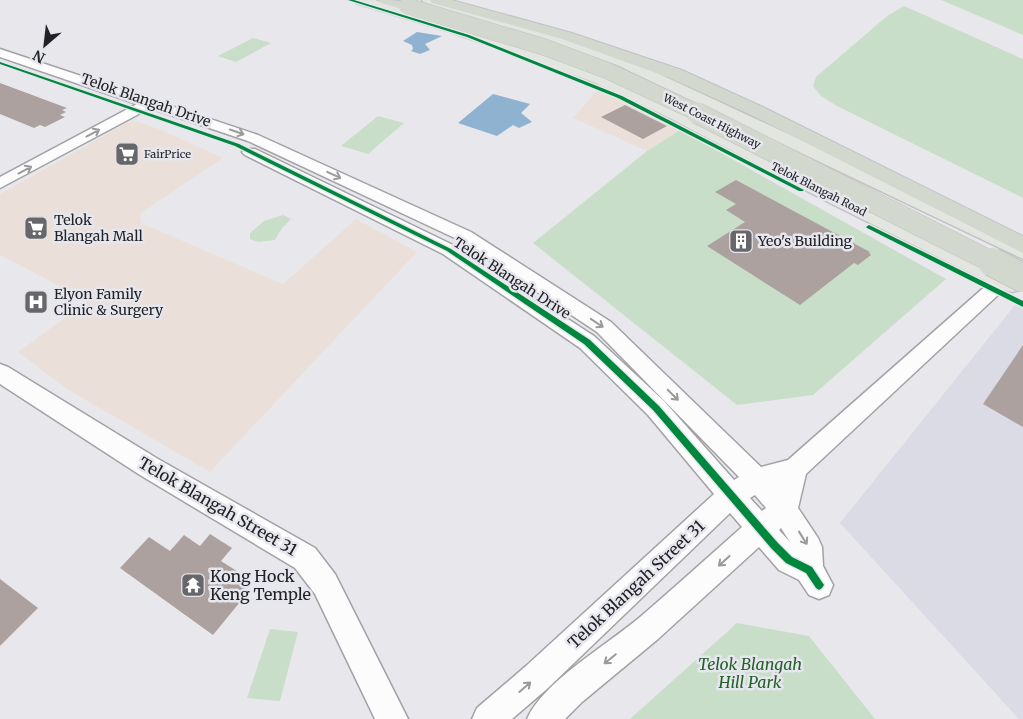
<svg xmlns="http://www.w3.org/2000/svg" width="1023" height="719" font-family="Merriweather,serif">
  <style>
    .commercial { fill: #eae0d9 }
    .built { fill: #dadbe5 }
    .green { fill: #c9dec9 }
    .water { fill: #8fb2d1 }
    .building { fill: #aca19e }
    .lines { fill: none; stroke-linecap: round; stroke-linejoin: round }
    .minor-casing { stroke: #a2a2a6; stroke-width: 3 }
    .major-casing { stroke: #c2c2c4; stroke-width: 3 }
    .highway-casing { stroke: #c2c2c4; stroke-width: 2 }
    .minor { fill: #fcfcfc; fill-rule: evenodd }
    .major { fill: #e3e6e0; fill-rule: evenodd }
    .highway { fill: #d2d8cd; fill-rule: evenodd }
    .highway-bridge-far2-casing { stroke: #c2c2c4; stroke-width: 17; stroke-linecap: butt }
    .highway-bridge-far1-casing { stroke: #c2c2c4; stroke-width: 22; stroke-linecap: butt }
    .highway-bridge-casing { stroke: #c2c2c4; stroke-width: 30; stroke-linecap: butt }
    .highway-bridge-far2 { stroke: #d2d8cd; stroke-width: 16 }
    .highway-bridge-far1 { stroke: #d2d8cd; stroke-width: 21 }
    .highway-bridge { stroke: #d2d8cd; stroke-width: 28 }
    .cycleway-casing { stroke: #e6e6ee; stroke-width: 3 }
    .cycleway { fill: #00873e; fill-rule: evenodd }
    .oneway { stroke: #9a9a9b }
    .labels { text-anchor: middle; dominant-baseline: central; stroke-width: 5; stroke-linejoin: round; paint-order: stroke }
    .far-street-label { font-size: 11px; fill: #222225; stroke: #e6e6ee }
    .far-poi-label { font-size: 11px; fill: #222225; stroke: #e6e6ee; text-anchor: start }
    .street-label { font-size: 14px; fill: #222225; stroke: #e6e6ee }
    .poi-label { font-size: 14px; fill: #222225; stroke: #e6e6ee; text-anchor: start }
    .near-street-label { font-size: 16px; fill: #222225; stroke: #e6e6ee }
    .near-poi-label { font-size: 16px; fill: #222225; stroke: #e6e6ee; text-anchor: start }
    .near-park-label { font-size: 16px; font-style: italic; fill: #236124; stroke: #e6e6ee }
  </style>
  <rect width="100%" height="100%" fill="#e8e8ec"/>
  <!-- commercial -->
  <g class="commercial">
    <path d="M 600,87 L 680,130 L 647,151 L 573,118 Z"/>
    <path d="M 136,121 L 161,130 L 223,158 L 140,214 L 141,223 L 283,284 L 356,219 L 417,252 L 210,472 L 67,389 L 18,352 L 88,301 L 0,255 L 0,194 L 128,122 Z"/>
  </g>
  <!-- built -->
  <path class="built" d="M 1015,305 L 1023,309 L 1023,719 L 1019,719 L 840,523 Z"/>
  <!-- green -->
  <g class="green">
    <path d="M 941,0 L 1023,0 L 1023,35 Z"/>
    <path d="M 904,6 L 1023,59 L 1023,198 L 837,106 L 821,96 L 813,86 L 816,77 L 887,16 Z"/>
    <path d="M 253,38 L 271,43 L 236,62 L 218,56 Z"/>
    <path d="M 378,116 L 404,123 L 368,154 L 341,146 Z"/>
    <path d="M 680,130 L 946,279 L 813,395 L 737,405 L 533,243 L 647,151 Z"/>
    <path d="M 283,215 L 291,219 L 282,228 L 275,240 L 258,242 L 250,239 L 250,233 L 264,221 Z"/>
    <path d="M 737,623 L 809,636 L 875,719 L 630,719 Z"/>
    <path d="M 270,629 L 298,632 L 280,701 L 247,698 Z"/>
  </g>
  <!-- water -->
  <g class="water">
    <path d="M 417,32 L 442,36 L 425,44 L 430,50 L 420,54 L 411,51 L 413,49 L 412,45 L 403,41 Z"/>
    <path d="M 493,94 L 530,104 L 521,113 L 532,122 L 519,128 L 513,125 L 497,136 L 458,123 Z"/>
  </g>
  <!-- building -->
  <g class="building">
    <path d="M 0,83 L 67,108 L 62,110 L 66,112 L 60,115 L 65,117 L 45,127 L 40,125 L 34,128 L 0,114 Z"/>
    <path d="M 625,105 L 667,126 L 643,139 L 601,117 Z"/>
    <path d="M 736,180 L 870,252 L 869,253 L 871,255 L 858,265 L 854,263 L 800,305 L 707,246 L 745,222 L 726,210 L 736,204 L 715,192 Z"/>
    <path d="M 1023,345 L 1023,427 L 983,404 Z"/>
    <path d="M 210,534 L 232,548 L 221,561 L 240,573 L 234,580 L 249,591 L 213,635 L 120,568 L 149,537 L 170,551 L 184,535 L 200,546 Z"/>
    <path d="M 0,579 L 38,608 L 0,646 Z"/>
  </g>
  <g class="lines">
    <!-- minor casing -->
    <g class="minor-casing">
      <g id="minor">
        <path d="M 0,49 L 258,135 L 471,232 L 611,322 L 761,467 L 788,460 L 997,276 L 1004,274 L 1011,276 L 1013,281 L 806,474 L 798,508 L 818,538 L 822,547 L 823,566 L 833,585 L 829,595 L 819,599 L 809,595 L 799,580 L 779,570 L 759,547 L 658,639 L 582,702 L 565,719 L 527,719 C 542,683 608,644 639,618 C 674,588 708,557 742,527 L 730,513 L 548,688 L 512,719 L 472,719 L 477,708 L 526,666 L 714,494 L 648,415 L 580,348 L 443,254 L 245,155 L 242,152 L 245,149 L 255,149 L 455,246 L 594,336 L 664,401 L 734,480 L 739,477 L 597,332 L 459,240 L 248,141 L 150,108 L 0,188 L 0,177 L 137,104 L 0,57 ZM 755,495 L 766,508 L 762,511 L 750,498 ZM 781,528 L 790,542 L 779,530 Z"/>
        <path d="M 0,364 L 8,367 L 158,459 L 315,548 L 335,574 L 408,719 L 375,719 L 315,594 L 295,568 L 140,475 L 0,384 Z"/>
      </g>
    </g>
    <!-- major casing -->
    <g class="major-casing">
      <g id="major">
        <path d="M 354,0 L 375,0 L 458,25 L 603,75 L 682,110 L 838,192 L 1020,278 L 1023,285 L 1020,290 L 1012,292 L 1004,290 L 824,200 L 670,118 L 591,81 L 448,31 L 356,3 Z"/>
        <path d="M 422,0 L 443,0 L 627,59 L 1023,243 L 1023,259 L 617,65 L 514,30 L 424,3 Z"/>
      </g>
    </g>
    <!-- highway casing -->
    <g class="highway-casing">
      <g id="highway">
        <path d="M 379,0 C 390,0 406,0 414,6 L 407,10 L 381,3 Z"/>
        <path d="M 430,0 L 452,0 L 572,33 L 682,70 L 763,107 L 1023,236 L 1023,253 L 751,115 L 670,78 L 562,39 L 432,3 Z"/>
      </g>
    </g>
    <!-- minor -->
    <use href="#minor" class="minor"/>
    <!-- major -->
    <use href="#major" class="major"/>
    <!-- highway -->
    <use href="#highway" class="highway"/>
    <!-- highway-bridge-far2 casing -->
    <g class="highway-bridge-far2-casing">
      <path id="highway-bridge-far2" d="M 407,6 L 544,47 L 606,70 L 700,114"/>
    </g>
    <!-- highway-bridge-far1 casing -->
    <g class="highway-bridge-far1-casing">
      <path id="highway-bridge-far1" d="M 697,113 L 994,263"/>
    </g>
    <!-- highway-bridge casing -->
    <g class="highway-bridge-casing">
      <path id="highway-bridge" d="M 992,262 L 1023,278"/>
    </g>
    <!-- highway-bridge-far2 -->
    <use href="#highway-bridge-far2" class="highway-bridge-far2"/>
    <!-- highway-bridge-far1 -->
    <use href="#highway-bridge-far1" class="highway-bridge-far1"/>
    <!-- highway-bridge -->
    <use href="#highway-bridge" class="highway-bridge"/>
    <!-- cycleway casing -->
    <g class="cycleway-casing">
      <g id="cycleway">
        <path d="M 348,0 L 354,0 L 469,35 L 622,96 L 804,190 L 803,191 L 799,191 L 618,98 L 467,37 Z"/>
        <path d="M 0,62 L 239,144 L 451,249 L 590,340 L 659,406 L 777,542 L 792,557 L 812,567 L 824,585 L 822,588 L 819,590 L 816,588 L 806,573 L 786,563 L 771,548 L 653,410 L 584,344 L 447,251 L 235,146 L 0,64 Z"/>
        <path d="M 869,225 L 1023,301 L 1023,307 L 867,228 L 866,227 Z"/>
      </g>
    </g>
    <!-- cycleway -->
    <use href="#cycleway" class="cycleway"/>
  </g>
  <!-- one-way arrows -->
  <defs><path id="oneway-shaft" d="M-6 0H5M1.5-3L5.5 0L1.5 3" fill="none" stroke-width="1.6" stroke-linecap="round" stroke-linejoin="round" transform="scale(1.25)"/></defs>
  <g class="oneway">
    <use href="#oneway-shaft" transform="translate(237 132) rotate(19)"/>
    <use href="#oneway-shaft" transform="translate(93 133) rotate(-28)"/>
    <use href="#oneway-shaft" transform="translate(25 170) rotate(-28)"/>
    <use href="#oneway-shaft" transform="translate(334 175) rotate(25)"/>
    <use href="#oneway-shaft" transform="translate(597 323) rotate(34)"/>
    <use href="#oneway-shaft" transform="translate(673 395) rotate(45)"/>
    <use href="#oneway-shaft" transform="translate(803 538) rotate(58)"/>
    <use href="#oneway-shaft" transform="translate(724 561) rotate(138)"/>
    <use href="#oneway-shaft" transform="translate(610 659) rotate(141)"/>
    <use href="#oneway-shaft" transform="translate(525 687) rotate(-41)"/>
  </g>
  <!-- icons -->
  <defs>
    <g id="supermarket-square" transform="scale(1.25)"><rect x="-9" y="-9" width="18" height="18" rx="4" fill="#67676b" stroke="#e6e6ee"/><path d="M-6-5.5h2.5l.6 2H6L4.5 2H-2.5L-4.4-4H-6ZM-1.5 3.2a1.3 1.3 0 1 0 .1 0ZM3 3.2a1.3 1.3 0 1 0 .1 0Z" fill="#fff"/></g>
    <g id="building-square" transform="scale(1.25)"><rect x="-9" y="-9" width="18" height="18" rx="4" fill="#67676b" stroke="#e6e6ee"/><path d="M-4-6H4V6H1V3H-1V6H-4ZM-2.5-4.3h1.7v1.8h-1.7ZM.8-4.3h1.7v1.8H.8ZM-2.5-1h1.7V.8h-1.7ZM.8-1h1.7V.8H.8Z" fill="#fff"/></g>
    <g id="hospital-square" transform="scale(1.25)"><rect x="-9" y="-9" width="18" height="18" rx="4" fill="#67676b" stroke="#e6e6ee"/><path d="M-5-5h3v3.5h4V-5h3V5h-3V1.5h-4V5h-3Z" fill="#fff"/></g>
    <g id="temple-square" transform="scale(1.25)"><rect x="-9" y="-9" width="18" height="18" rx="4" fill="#67676b" stroke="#e6e6ee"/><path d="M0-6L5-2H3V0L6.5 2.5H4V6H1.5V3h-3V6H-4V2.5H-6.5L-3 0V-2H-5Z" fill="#fff"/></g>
  </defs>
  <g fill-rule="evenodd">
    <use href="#supermarket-square" x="127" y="154"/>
    <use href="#supermarket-square" x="36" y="228"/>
    <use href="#building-square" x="741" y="241"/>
    <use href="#hospital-square" x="36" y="302"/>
    <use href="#temple-square" x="193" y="585"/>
  </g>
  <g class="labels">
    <!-- far-street labels -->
    <g class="far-street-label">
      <text transform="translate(712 121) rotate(27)">West Coast Highway</text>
      <text transform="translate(819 189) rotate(27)">Telok Blangah Road</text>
    </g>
    <!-- far-poi labels -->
    <g class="far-poi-label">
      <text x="144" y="154">FairPrice</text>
    </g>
    <!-- street labels -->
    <g class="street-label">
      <text transform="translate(146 100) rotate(19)">Telok Blangah Drive</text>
      <text transform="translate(512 278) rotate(33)">Telok Blangah Drive</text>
    </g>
    <!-- poi labels -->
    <g class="poi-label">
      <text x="54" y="220">Telok<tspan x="54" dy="16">Blangah Mall</tspan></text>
      <text x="758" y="241">Yeo's Building</text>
      <text x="54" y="294">Elyon Family<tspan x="54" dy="16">Clinic &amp; Surgery</tspan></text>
    </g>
    <!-- near-street labels -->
    <g class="near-street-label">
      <text transform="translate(218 506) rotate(30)">Telok Blangah Street 31</text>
      <text transform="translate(636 584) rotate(-43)">Telok Blangah Street 31</text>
    </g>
    <!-- near-poi labels -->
    <g class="near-poi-label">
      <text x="210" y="576">Kong Hock<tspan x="210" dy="18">Keng Temple</tspan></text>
    </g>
    <!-- near-park labels -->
    <g class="near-park-label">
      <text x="750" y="664">Telok Blangah<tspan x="750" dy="18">Hill Park</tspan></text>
    </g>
  </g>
  <!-- north arrow -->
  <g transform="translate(45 45) rotate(208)" stroke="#e6e6ee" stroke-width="4" paint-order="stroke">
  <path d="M0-4L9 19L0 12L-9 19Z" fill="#222225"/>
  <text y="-8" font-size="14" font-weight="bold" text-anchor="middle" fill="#222225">N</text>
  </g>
</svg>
